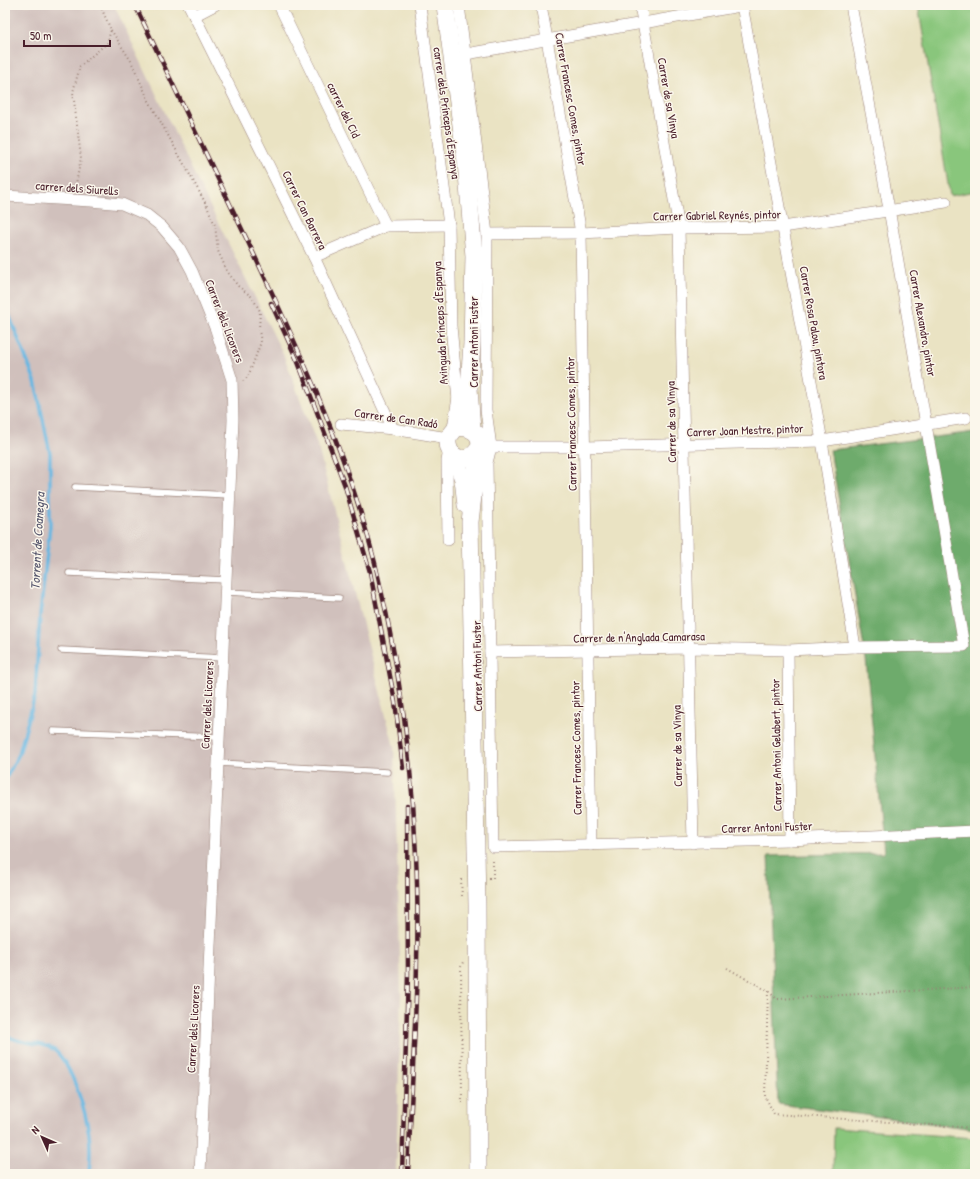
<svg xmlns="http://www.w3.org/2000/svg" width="980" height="1179" font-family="'Patrick Hand',sans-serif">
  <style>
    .industrial { fill: #d0c0bc }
    .green { fill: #89c67c; stroke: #6a7254 }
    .forest { fill: #6eab6c; stroke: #5c654c }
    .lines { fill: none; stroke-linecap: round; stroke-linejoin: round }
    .stream { stroke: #67b7e2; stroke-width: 3.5 }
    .lane-casing { stroke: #9a8177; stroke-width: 7 }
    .street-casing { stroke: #9a8177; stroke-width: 12 }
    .primary-casing { stroke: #9a8177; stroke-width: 18 }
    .path { stroke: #9a8177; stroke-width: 2; stroke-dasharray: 1 3; stroke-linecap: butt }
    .lane { stroke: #fff; stroke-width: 5.5 }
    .street { stroke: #fff; stroke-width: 11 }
    .primary { stroke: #fff; stroke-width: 17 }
    .rail-casing { stroke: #4a1f2b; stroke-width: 4.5 }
    .rail { stroke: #fbf7ec; stroke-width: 3; stroke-dasharray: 9; stroke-linecap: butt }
    .labels { text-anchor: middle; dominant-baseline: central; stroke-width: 3; stroke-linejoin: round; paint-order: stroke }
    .street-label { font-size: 12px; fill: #4a1f2b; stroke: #fbf7ec }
    .water-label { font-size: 13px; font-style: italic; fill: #54546b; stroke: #fbf7ec }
  </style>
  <rect width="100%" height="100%" fill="#fbf7ec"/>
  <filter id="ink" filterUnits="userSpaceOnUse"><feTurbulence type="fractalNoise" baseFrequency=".025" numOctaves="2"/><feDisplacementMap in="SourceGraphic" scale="8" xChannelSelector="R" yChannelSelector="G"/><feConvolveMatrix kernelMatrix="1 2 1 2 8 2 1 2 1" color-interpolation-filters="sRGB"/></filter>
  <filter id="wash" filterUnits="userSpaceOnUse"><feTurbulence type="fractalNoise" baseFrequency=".012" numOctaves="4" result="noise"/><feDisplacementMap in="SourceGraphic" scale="16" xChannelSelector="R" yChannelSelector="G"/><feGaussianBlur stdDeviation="0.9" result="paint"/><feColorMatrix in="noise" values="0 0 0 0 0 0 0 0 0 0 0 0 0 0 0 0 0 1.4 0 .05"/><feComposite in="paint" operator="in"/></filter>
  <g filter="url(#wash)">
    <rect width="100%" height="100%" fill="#eae3c3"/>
    <!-- industrial -->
    <path class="industrial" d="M 5,5 L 114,5 L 197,180 L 284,356 L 318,447 L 394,747 L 401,992 L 396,1174 L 5,1174 L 5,73 L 10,73 L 5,60 Z"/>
    <!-- green -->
    <g class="green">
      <path d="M 918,5 L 975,5 L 975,191 L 950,196 Z"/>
      <path d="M 834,1128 L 975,1138 L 975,1174 L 833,1174 Z"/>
    </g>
    <!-- forest -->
    <path class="forest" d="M 975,432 L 975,1129 L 778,1104 L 768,856 L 884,853 L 866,659 L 830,450 Z"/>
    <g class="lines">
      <!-- stream -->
      <g class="stream">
        <path d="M 5,305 L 35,381 L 50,453 L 50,526 L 40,615 L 35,695 L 19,754 L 5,780"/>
        <path d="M 5,1035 C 23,1045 33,1041 49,1047 C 70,1055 86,1113 89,1134 C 91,1147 90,1161 89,1174"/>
      </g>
    </g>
  </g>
  <g filter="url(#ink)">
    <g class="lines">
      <!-- lane casing -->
      <g class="lane-casing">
        <g id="lane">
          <path d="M 75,487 L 229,495"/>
          <path d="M 69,573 L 226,580"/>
          <path d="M 226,592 L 339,598"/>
          <path d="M 61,650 L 223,658"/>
          <path d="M 53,731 L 218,737"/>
          <path d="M 218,763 L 387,772"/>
        </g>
      </g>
      <!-- street casing -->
      <g class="street-casing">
        <g id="street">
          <path d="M 189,5 L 314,257 L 393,429"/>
          <path d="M 279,5 L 386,226"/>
          <path d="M 420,5 L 449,225 L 451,326 L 458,400"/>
          <path d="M 459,5 L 487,234 L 486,410 L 491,447 L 487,463 L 493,847 L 790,840 L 975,831"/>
          <path d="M 541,5 L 581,233 L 591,845"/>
          <path d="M 640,5 L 679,228 L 693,843"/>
          <path d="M 742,5 L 822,441 L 855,647"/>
          <path d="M 194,16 L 215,5"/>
          <path d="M 466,54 L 746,5"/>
          <path d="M 5,196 L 91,201 L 122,204 L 147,215 L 162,227 L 179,247 L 192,271 L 216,330 L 232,380 L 233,420 L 200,1174"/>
          <path d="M 487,234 L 581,233 L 679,228 L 783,227 L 946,202"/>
          <path d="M 314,257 L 386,226 L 449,225"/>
          <path d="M 341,424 L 393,429 L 448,438"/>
          <path d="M 491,447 L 585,447 L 822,441 L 966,418"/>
          <path d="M 448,540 L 447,461 L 449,450"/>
          <path d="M 788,650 L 790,840"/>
          <path d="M 490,652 L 688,648 L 788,650 L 855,647 L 964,646 L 889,209 L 851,5"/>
        </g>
      </g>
      <!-- primary casing -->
      <g class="primary-casing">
        <g id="primary">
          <path d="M 445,5 L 466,162 L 474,256 L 472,343 L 469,388 L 472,430"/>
          <path d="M 456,428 C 470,426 483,433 479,448 C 468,466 446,460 448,438 L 456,428 L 462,392"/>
          <path d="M 476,453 L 476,470 L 470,522 L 477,905 L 478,1174"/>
          <path d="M 454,455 L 463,479 L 466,505"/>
        </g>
      </g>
      <!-- path -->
      <g class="path">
        <path d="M 111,30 L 131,61 L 148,99 L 206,204 L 215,225 L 218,251 L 227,271 L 238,286 L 252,297 L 260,311 L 259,330 L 261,342 L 248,377 L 243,381"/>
        <path d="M 75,189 L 81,158 L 73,92 L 80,66 L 107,43 L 111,30 L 100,5"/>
        <path d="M 489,878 L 493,878 L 493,858"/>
        <path d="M 462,896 L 461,880 L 463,880"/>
        <path d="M 727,968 L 768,991 L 777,999 L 975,987"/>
        <path d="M 768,991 L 765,1096 L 774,1114 L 975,1128"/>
        <path d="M 462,1103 L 461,967 L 463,962"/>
      </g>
      <!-- lane -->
      <use href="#lane" class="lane"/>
      <!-- street -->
      <use href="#street" class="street"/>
      <!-- primary -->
      <use href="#primary" class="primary"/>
      <!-- rail casing -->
      <g class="rail-casing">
        <g id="rail">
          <path d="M 135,5 C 173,85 211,164 249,244 C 298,347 347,452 375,563 C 398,658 412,757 416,855 C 421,961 412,1068 408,1174"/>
          <path d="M 271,303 L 298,362 L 345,486 L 370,572 L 395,702 L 403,768"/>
          <path d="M 402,1174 L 408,974 L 407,806"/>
        </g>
      </g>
      <!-- rail -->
      <use href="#rail" class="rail"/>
    </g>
  </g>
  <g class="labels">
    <!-- street labels -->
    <g class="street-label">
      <text transform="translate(669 98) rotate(80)">Carrer de sa Vinya</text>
      <text transform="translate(571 99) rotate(80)">Carrer Francesc Comes, pintor</text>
      <text transform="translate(344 110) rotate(64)">carrer del Cid</text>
      <text transform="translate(447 113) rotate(82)">carrer dels Prínceps d'Espanya</text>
      <text transform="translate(77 188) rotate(4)">carrer dels Siurells</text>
      <text transform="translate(305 210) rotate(64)">Carrer Can Barrera</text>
      <text transform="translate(717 215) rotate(-1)">Carrer Gabriel Reynés, pintor</text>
      <text transform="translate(225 321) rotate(69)">Carrer dels Licorers</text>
      <text transform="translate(440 323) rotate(-93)">Avinguda Prínceps d'Espanya</text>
      <text transform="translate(814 323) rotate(80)">Carrer Rosa Palou, pintora</text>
      <text transform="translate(923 323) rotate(80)">Carrer Alexandro, pintor</text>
      <text transform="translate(473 342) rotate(-90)">Carrer Antoni Fuster</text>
      <text transform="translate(396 418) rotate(8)">Carrer de Can Radó</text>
      <text transform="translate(671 422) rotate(-91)">Carrer de sa Vinya</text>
      <text transform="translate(571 424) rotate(-91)">Carrer Francesc Comes, pintor</text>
      <text transform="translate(745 430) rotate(-2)">Carrer Joan Mestre, pintor</text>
      <text transform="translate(639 637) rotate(-1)">Carrer de n'Anglada Camarasa</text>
      <text transform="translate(477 666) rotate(-91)">Carrer Antoni Fuster</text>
      <text transform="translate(207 705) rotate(-87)">Carrer dels Licorers</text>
      <text transform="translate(776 745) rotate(-91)">Carrer Antoni Gelabert, pintor</text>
      <text transform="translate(677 746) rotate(-91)">Carrer de sa Vinya</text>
      <text transform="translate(576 748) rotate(-91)">Carrer Francesc Comes, pintor</text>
      <text transform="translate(767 827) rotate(-2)">Carrer Antoni Fuster</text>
      <text transform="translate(193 1029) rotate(-87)">Carrer dels Licorers</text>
    </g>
    <!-- water labels -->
    <g class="water-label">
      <text transform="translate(37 541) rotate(-87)">Torrent de Coanegra</text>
    </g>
  </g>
  <!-- margin -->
  <rect width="980" height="1179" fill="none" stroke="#fbf7ec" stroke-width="20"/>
  <!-- north arrow -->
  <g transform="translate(42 1137) rotate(315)" stroke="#fbf7ec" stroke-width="3" paint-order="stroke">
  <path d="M0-3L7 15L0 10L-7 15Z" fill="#4a1f2b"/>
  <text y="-6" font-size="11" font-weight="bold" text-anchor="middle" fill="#4a1f2b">N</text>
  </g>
  <!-- scale -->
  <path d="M24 40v6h86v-6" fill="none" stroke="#4a1f2b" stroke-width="2"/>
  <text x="30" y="40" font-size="12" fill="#4a1f2b" stroke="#fbf7ec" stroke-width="3" paint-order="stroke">50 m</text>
</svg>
